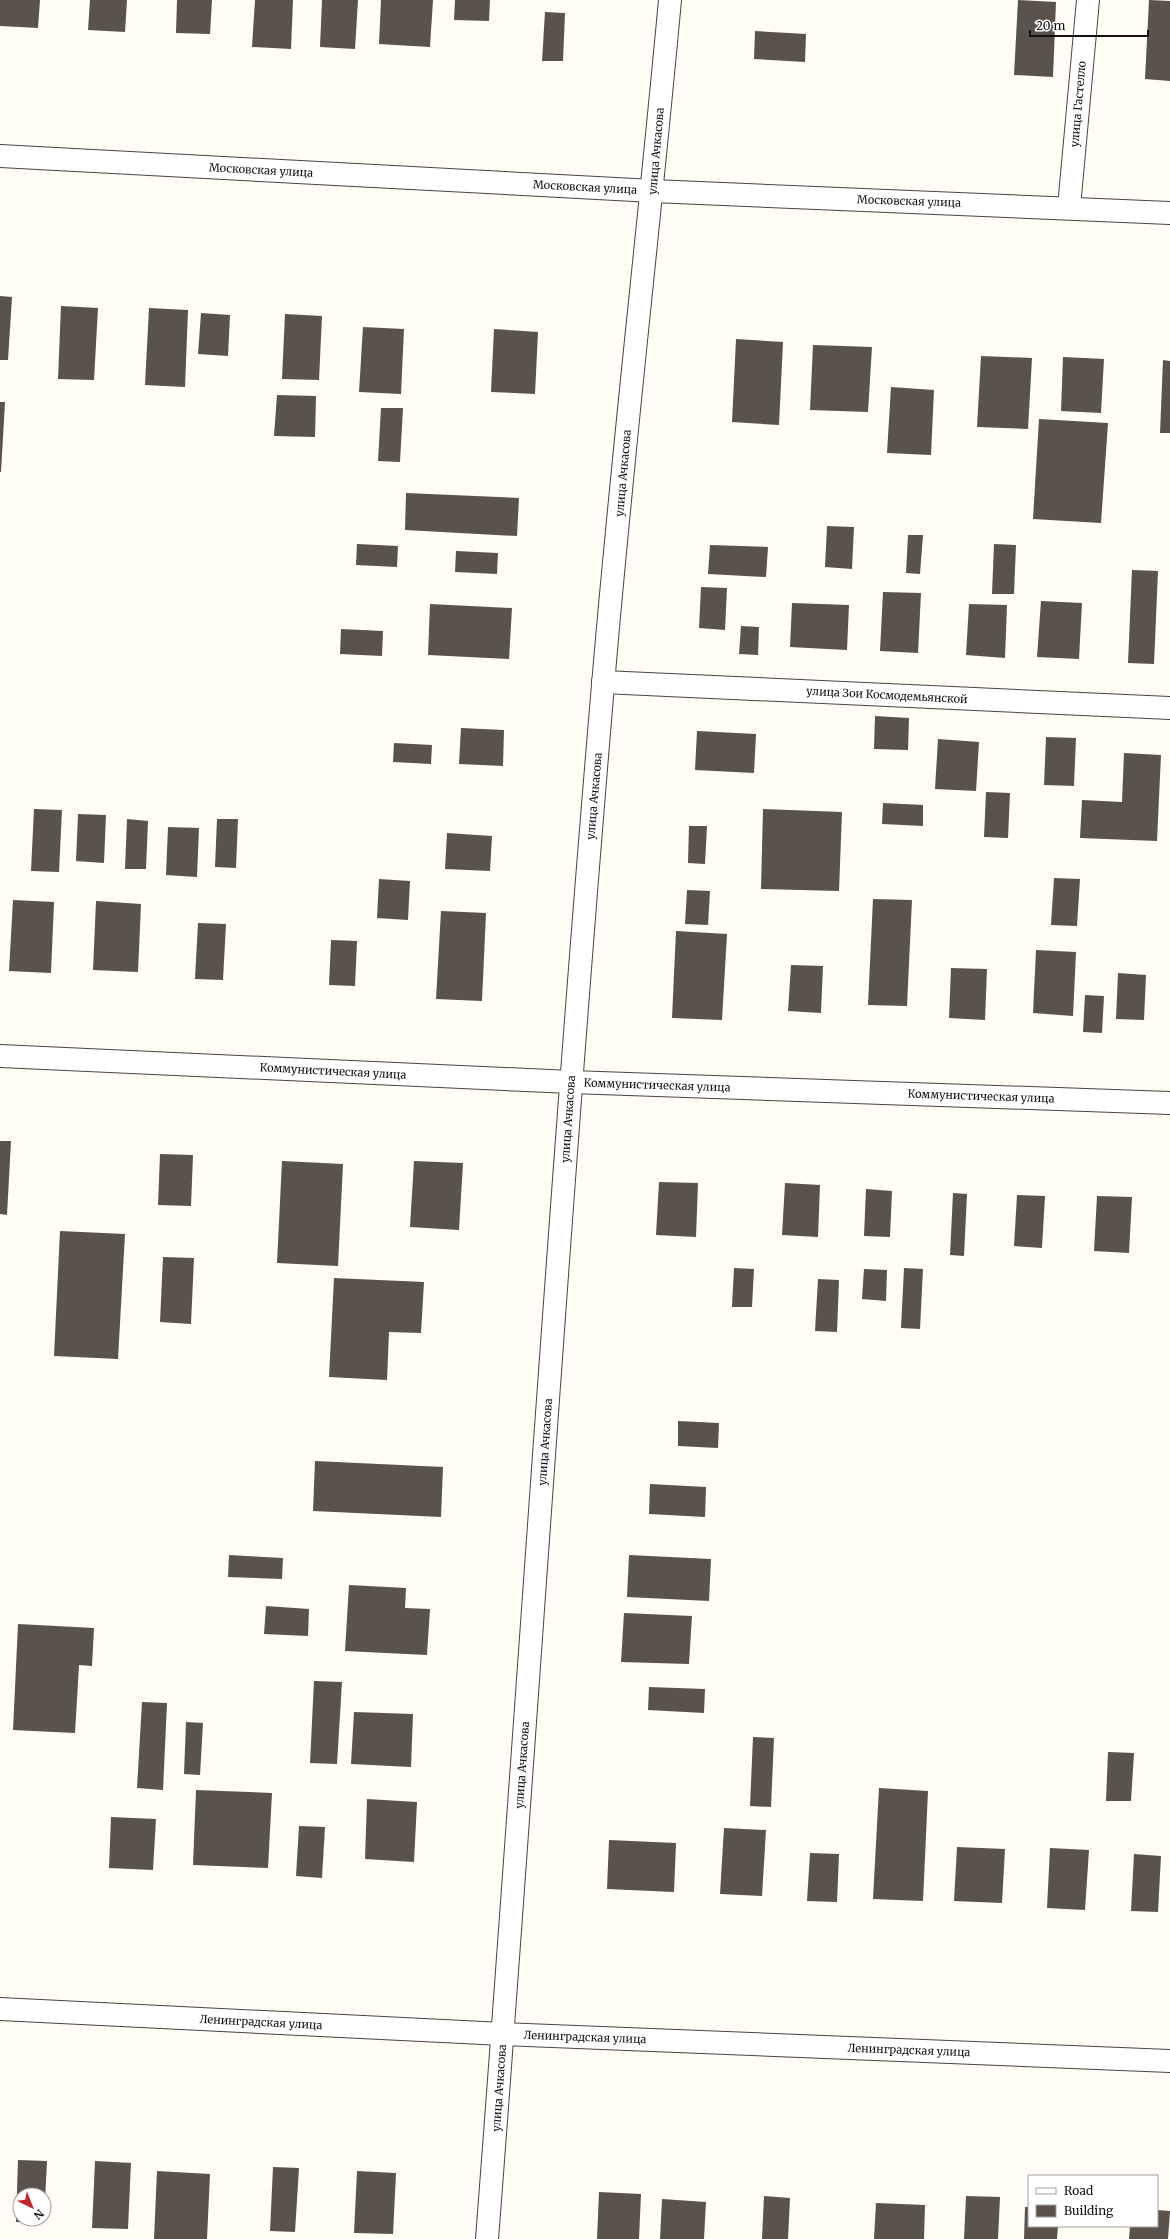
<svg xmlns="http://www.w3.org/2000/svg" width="1170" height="2239" font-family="Merriweather,serif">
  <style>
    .building { fill: #5a524d }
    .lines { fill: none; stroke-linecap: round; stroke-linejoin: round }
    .minor-casing { stroke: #444; stroke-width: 24 }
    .minor { stroke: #fff; stroke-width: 22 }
    .labels { text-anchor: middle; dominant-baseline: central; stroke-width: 4; stroke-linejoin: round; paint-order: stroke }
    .street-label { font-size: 11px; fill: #111; stroke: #fff }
  </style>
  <rect width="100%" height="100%" fill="#fffdf5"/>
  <!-- building -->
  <g class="building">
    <path d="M 0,0 L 40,0 L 38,28 L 0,26 Z"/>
    <path d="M 90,0 L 127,0 L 125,32 L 88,30 Z"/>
    <path d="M 177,0 L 212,0 L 210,34 L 176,33 Z"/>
    <path d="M 255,0 L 293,0 L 291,49 L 252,47 Z"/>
    <path d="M 322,0 L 358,0 L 355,49 L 320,47 Z"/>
    <path d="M 381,0 L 433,0 L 430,47 L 379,44 Z"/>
    <path d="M 455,0 L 490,0 L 489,21 L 454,20 Z"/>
    <path d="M 1018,0 L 1056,2 L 1053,77 L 1014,75 Z"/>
    <path d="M 1149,0 L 1170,1 L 1170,81 L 1145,79 Z"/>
    <path d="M 545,12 L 565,13 L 563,61 L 542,61 Z"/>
    <path d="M 755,31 L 806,34 L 805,62 L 754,59 Z"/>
    <path d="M 0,296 L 12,297 L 8,360 L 0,360 Z"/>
    <path d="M 61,306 L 98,308 L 94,380 L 58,379 Z"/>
    <path d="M 149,308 L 188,310 L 185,387 L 145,385 Z"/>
    <path d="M 201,313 L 230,315 L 228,356 L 198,354 Z"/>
    <path d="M 285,314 L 322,316 L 319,380 L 282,379 Z"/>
    <path d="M 363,327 L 404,329 L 401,394 L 359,392 Z"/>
    <path d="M 494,329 L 538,332 L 535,394 L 491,392 Z"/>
    <path d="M 736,339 L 783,342 L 779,425 L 732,422 Z"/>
    <path d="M 813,345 L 872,347 L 868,412 L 810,410 Z"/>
    <path d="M 981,356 L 1032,358 L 1028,429 L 977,427 Z"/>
    <path d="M 1063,357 L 1104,359 L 1101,413 L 1061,411 Z"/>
    <path d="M 1163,360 L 1170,361 L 1170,433 L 1160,433 Z"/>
    <path d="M 891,387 L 934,390 L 931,455 L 887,453 Z"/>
    <path d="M 277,395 L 316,396 L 315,437 L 274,436 Z"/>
    <path d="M 0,402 L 5,402 L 1,472 L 0,472 Z"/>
    <path d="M 381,408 L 403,408 L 400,462 L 378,461 Z"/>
    <path d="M 1039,419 L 1108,423 L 1101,523 L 1033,519 Z"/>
    <path d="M 406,493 L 519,498 L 517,536 L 405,530 Z"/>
    <path d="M 827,526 L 854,527 L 852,569 L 825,567 Z"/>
    <path d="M 908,535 L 923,535 L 920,574 L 906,573 Z"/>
    <path d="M 357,544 L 398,546 L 397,567 L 356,565 Z"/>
    <path d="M 994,544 L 1016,545 L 1014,594 L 992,594 Z"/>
    <path d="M 710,545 L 768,547 L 766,577 L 708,574 Z"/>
    <path d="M 456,551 L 498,553 L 497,574 L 455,572 Z"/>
    <path d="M 1132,570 L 1158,571 L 1154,664 L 1128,663 Z"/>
    <path d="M 701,587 L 727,588 L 725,630 L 699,628 Z"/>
    <path d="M 883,592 L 921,593 L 918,653 L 880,651 Z"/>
    <path d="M 1041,601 L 1082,603 L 1079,659 L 1037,657 Z"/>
    <path d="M 792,603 L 849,605 L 847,650 L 790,647 Z"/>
    <path d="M 430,604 L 512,608 L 509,659 L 428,655 Z"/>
    <path d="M 969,604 L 1007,605 L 1005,658 L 966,655 Z"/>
    <path d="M 741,626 L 759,627 L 758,655 L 739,654 Z"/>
    <path d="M 341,629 L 383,631 L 382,656 L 340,654 Z"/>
    <path d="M 875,716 L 909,718 L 908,750 L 874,749 Z"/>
    <path d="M 461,728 L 504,730 L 503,766 L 459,764 Z"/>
    <path d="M 697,731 L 756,734 L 754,773 L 695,770 Z"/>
    <path d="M 1046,737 L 1076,738 L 1074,786 L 1044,785 Z"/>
    <path d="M 938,739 L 979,742 L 976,791 L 935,789 Z"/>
    <path d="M 394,743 L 432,745 L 431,764 L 393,762 Z"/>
    <path d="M 1124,753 L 1161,755 L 1157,841 L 1080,838 L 1082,800 L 1122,802 Z"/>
    <path d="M 986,792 L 1010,793 L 1008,838 L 984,837 Z"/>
    <path d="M 883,803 L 923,805 L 923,826 L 882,824 Z"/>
    <path d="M 34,809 L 62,810 L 59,872 L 31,871 Z"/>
    <path d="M 763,809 L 842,812 L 839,891 L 761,889 Z"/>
    <path d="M 78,814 L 106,815 L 104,863 L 76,861 Z"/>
    <path d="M 127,819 L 148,821 L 146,869 L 125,869 Z"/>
    <path d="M 217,819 L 238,819 L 236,868 L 215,867 Z"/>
    <path d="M 689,826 L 707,826 L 705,864 L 688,863 Z"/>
    <path d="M 168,827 L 199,828 L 197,877 L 166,875 Z"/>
    <path d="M 447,833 L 492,836 L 490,871 L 445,869 Z"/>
    <path d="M 1054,878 L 1080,879 L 1077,926 L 1051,925 Z"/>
    <path d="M 379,879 L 410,881 L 408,920 L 377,918 Z"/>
    <path d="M 687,890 L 710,891 L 708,925 L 685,924 Z"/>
    <path d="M 873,899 L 912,900 L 907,1006 L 868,1005 Z"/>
    <path d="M 13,900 L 54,902 L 51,973 L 9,971 Z"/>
    <path d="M 96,901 L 141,904 L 138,972 L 93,970 Z"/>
    <path d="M 441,911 L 486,913 L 482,1001 L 436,999 Z"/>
    <path d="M 198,923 L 226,924 L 223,980 L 195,979 Z"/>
    <path d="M 676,931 L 727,934 L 722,1020 L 672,1018 Z"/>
    <path d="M 331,940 L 357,941 L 355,986 L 329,985 Z"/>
    <path d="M 1036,950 L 1076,952 L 1073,1016 L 1033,1013 Z"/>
    <path d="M 791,965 L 823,966 L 821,1013 L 788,1011 Z"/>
    <path d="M 951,968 L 987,969 L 985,1020 L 949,1018 Z"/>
    <path d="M 1118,973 L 1146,975 L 1144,1020 L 1116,1019 Z"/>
    <path d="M 1085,995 L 1104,996 L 1102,1033 L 1083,1032 Z"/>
    <path d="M 0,1141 L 11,1141 L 7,1215 L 0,1214 Z"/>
    <path d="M 160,1154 L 193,1155 L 191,1206 L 158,1205 Z"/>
    <path d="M 282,1161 L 343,1164 L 338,1266 L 277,1263 Z"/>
    <path d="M 414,1161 L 463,1163 L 459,1230 L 410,1227 Z"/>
    <path d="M 659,1182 L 698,1183 L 696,1237 L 656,1235 Z"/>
    <path d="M 785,1183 L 820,1185 L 818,1237 L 782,1235 Z"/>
    <path d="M 866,1189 L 892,1191 L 890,1237 L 864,1236 Z"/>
    <path d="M 953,1193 L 967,1194 L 964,1256 L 950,1255 Z"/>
    <path d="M 1017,1195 L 1045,1196 L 1042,1248 L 1014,1246 Z"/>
    <path d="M 1097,1196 L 1132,1197 L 1129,1253 L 1094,1251 Z"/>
    <path d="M 60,1231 L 125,1234 L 118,1359 L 54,1356 Z"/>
    <path d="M 163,1257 L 194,1258 L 191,1324 L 160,1322 Z"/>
    <path d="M 734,1268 L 754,1269 L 752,1307 L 732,1307 Z"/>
    <path d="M 904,1268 L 923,1269 L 920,1329 L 901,1328 Z"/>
    <path d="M 864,1269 L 887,1270 L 886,1301 L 862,1299 Z"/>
    <path d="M 334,1278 L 424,1282 L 421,1333 L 389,1332 L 387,1380 L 329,1377 Z"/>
    <path d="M 818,1279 L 839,1280 L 837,1332 L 815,1331 Z"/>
    <path d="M 678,1421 L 719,1423 L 718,1448 L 678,1446 Z"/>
    <path d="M 315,1461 L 443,1467 L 441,1517 L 313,1511 Z"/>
    <path d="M 650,1484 L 706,1487 L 705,1517 L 649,1514 Z"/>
    <path d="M 229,1555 L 283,1558 L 282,1579 L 228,1577 Z"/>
    <path d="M 629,1555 L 711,1559 L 709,1601 L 627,1597 Z"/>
    <path d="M 349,1585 L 406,1588 L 405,1608 L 430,1609 L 427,1655 L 345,1651 Z"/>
    <path d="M 266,1606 L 309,1609 L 308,1636 L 264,1634 Z"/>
    <path d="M 624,1613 L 692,1616 L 689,1664 L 621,1662 Z"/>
    <path d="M 18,1624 L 94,1628 L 92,1666 L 79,1665 L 75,1733 L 13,1730 Z"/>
    <path d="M 314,1681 L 342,1682 L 337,1764 L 310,1763 Z"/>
    <path d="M 649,1687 L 705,1689 L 704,1713 L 648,1710 Z"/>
    <path d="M 142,1702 L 167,1703 L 163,1790 L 137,1788 Z"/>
    <path d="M 354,1712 L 413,1714 L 411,1767 L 351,1764 Z"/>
    <path d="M 186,1722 L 203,1723 L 200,1775 L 184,1774 Z"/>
    <path d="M 753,1737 L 774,1738 L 771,1807 L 750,1806 Z"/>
    <path d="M 1108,1752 L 1134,1753 L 1131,1801 L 1106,1801 Z"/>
    <path d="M 879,1788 L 928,1791 L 923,1901 L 873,1899 Z"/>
    <path d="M 196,1790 L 272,1793 L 268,1868 L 193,1865 Z"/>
    <path d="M 367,1799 L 417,1802 L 414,1862 L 365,1859 Z"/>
    <path d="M 111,1817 L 156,1819 L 153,1870 L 109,1868 Z"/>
    <path d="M 299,1826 L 325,1827 L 322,1878 L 296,1876 Z"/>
    <path d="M 724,1828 L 766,1830 L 762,1896 L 720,1894 Z"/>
    <path d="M 609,1840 L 676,1843 L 674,1892 L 607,1889 Z"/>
    <path d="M 957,1847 L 1005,1849 L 1002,1903 L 954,1901 Z"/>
    <path d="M 1050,1848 L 1089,1850 L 1085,1910 L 1047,1908 Z"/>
    <path d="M 810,1853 L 839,1854 L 837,1902 L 807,1901 Z"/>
    <path d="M 1134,1854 L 1161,1856 L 1158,1912 L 1131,1911 Z"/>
    <path d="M 18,2160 L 47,2161 L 45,2201 L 44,2195 L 20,2195 L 20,2219 L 44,2219 L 44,2223 L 16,2222 Z"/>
    <path d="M 95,2161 L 131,2163 L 128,2229 L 92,2228 Z"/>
    <path d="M 273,2167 L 299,2168 L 295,2232 L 270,2231 Z"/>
    <path d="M 157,2171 L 210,2174 L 207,2239 L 154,2239 Z"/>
    <path d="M 357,2171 L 396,2173 L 393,2234 L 354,2233 Z"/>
    <path d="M 599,2192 L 641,2194 L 639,2239 L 597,2239 Z"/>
    <path d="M 764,2196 L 790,2198 L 788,2239 L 762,2239 Z"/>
    <path d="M 966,2196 L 1000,2197 L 998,2239 L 964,2239 Z"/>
    <path d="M 662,2199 L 706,2202 L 704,2239 L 660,2239 Z"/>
    <path d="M 876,2203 L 925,2205 L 924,2239 L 874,2239 Z"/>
    <path d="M 1025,2207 L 1029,2207 L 1029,2226 L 1058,2226 L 1057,2239 L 1024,2239 Z"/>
    <path d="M 1157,2210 L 1170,2211 L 1168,2239 L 1129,2239 L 1130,2226 L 1157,2226 Z"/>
  </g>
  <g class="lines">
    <!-- minor casing -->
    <g class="minor-casing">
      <g id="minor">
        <path d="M 0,156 L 653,191 L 1170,213"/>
        <path d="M 1069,207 L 1088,0"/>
        <path d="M 603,682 L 1170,708"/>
        <path d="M 0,1056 L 571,1082 L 1170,1103"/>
        <path d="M 0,2009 L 503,2034 L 1170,2061"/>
        <path d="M 487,2239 C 527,1721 559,1203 603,685 C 622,457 649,229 670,0"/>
      </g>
    </g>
    <!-- minor -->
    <use href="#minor" class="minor"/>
  </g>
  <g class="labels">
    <!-- street labels -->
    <g class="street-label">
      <text transform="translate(1078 104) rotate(-85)">улица Гастелло</text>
      <text transform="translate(656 151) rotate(-85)">улица Ачкасова</text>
      <text transform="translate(261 170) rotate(3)">Московская улица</text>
      <text transform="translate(585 187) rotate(3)">Московская улица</text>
      <text transform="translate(909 201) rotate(2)">Московская улица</text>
      <text transform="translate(623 473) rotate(-85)">улица Ачкасова</text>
      <text transform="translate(887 695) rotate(3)">улица Зои Космодемьянской</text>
      <text transform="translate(594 796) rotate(-85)">улица Ачкасова</text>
      <text transform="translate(333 1071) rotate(3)">Коммунистическая улица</text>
      <text transform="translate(657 1085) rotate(2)">Коммунистическая улица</text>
      <text transform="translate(981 1096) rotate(2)">Коммунистическая улица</text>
      <text transform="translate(568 1119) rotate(-86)">улица Ачкасова</text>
      <text transform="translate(545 1442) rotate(-86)">улица Ачкасова</text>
      <text transform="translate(522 1765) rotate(-86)">улица Ачкасова</text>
      <text transform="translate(261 2022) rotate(3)">Ленинградская улица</text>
      <text transform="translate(585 2037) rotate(2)">Ленинградская улица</text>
      <text transform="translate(909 2050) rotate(2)">Ленинградская улица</text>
      <text transform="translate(499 2088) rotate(-86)">улица Ачкасова</text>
    </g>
  </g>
  <!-- legend -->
  <rect x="1028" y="2175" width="130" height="52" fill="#ffffff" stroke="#a0a0a0"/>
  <rect x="1036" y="2188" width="20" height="6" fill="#ffffff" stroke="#a0a0a0"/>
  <text x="1064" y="2195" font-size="12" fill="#111111">Road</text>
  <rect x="1036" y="2205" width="20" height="12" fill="#5a524d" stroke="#a0a0a0"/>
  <text x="1064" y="2215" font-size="12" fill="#111111">Building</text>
  <!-- north arrow -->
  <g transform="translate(32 2207) rotate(137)"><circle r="19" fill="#ffffff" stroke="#a0a0a0"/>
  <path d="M0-3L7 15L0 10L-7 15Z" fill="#c4262e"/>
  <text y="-6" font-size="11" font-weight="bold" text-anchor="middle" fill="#111111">N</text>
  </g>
  <!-- scale -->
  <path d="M1030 30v6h118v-6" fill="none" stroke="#111111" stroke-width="2"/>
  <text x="1036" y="30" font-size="12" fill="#111111" stroke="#ffffff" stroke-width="3" paint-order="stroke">20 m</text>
</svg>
